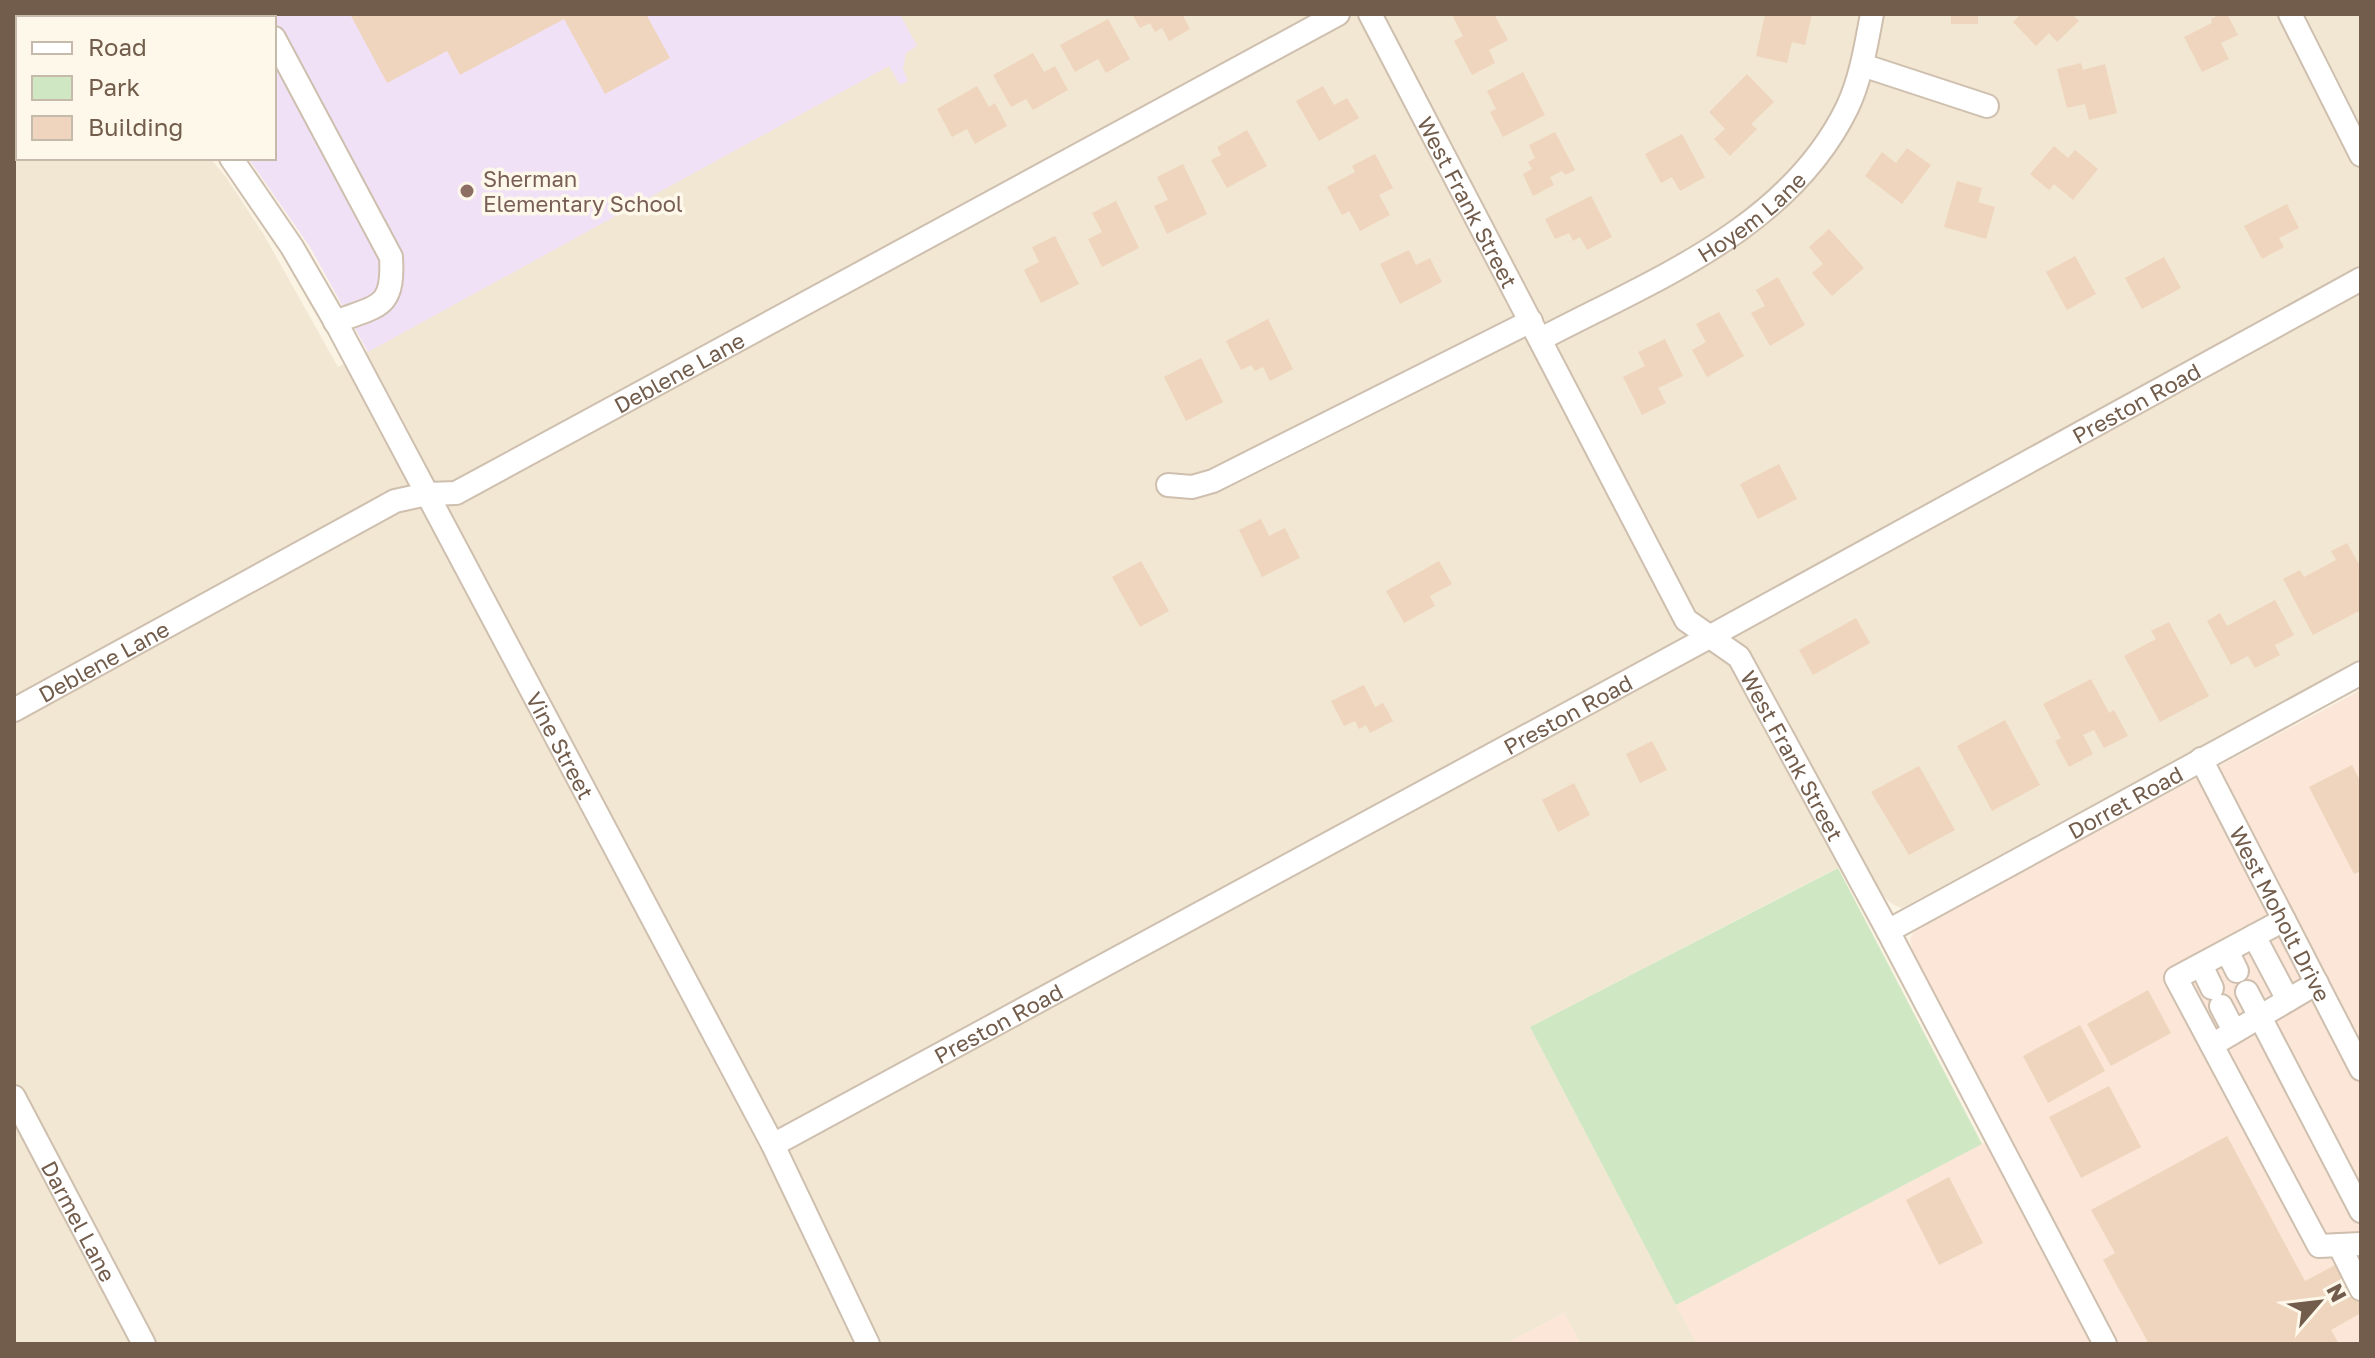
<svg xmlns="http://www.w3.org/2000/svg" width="2375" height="1358" font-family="'Golos Text',sans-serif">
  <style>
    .residential { fill: #f2e7d3 }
    .commercial { fill: #fbe6d8 }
    .education { fill: #f1e1f7 }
    .green { fill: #cfe8c3 }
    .building { fill: #efd5bd }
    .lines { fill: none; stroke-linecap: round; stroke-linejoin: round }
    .minor-casing { stroke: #cebfae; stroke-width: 26 }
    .minor { stroke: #fff; stroke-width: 22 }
    .education-dot { fill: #8d6e63; stroke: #fef8ea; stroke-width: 3 }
    .labels { text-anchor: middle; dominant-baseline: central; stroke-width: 7; stroke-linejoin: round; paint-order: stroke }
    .education-label { font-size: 22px; fill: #785e54; stroke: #fef8ea; text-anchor: start }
    .street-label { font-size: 22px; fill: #725c4b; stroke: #fef8ea }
  </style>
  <rect width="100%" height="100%" fill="#fbf4e4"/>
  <!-- residential -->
  <path class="residential" d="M 900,14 L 2361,14 L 2361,659 L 1902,908 L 1894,905 L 1885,898 L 1860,856 L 1530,1027 L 1697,1344 L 1581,1344 L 1564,1313 L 1505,1344 L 881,1344 L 875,1332 L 852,1344 L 14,1344 L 14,105 L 18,103 L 18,158 L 210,158 L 226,177 L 264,235 L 338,367 L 890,65 L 900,85 L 908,81 L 902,69 L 906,53 L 916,46 Z"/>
  <!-- commercial -->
  <g class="commercial">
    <path d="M 2361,690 L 2361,1344 L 1697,1344 L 1676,1305 L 2006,1131 L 1914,956 L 1910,941 L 1912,934 L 1924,924 Z"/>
    <path d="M 1564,1313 L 1581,1344 L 1505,1344 Z"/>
  </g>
  <!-- education -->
  <path class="education" d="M 187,14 L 900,14 L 917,46 L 906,53 L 903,69 L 908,81 L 900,85 L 889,66 L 368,352 L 310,247 L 248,158 L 274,158 L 274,18 L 179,18 Z"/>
  <!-- green -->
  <g class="green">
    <path d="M 87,14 L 200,14 L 202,18 L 98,18 Z"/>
    <path d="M 14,22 L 18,23 L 18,103 L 14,105 Z"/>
    <path d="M 1838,868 L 1982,1144 L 1676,1305 L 1530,1027 Z"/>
  </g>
  <!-- building -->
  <g class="building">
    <path d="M 350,14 L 646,14 L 670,58 L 605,94 L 564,19 L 460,75 L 447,51 L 387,83 Z"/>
    <path d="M 1132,14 L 1182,14 L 1190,29 L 1169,41 L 1162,28 L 1155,32 L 1150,23 L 1140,28 Z"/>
    <path d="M 1458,14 L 1494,14 L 1508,40 L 1489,50 L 1495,63 L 1472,75 L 1454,41 L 1463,36 L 1453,17 Z"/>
    <path d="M 1765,14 L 1812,14 L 1805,45 L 1792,42 L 1787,63 L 1756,56 Z"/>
    <rect x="1951" y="14" width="27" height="10"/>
    <path d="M 2021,14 L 2072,14 L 2079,21 L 2057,42 L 2049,33 L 2036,46 L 2013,22 Z"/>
    <path d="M 2221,14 L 2227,14 L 2238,35 L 2221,43 L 2229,59 L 2202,72 L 2184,37 L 2212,23 L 2211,19 Z"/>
    <path d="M 1108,19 L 1130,59 L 1106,73 L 1098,59 L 1075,72 L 1060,45 Z"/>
    <path d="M 1033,53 L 1044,72 L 1055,66 L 1068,90 L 1033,110 L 1026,99 L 1011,107 L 993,75 Z"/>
    <path d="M 2081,63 L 2083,70 L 2105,64 L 2117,113 L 2089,120 L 2085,104 L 2067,108 L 2057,69 Z"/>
    <path d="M 1523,72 L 1545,115 L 1503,137 L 1490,112 L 1496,109 L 1487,91 Z"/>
    <path d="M 1747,74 L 1774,102 L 1751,124 L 1757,129 L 1730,156 L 1714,139 L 1725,129 L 1709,112 Z"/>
    <path d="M 977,86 L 989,107 L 995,103 L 1007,126 L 975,144 L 967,129 L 952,137 L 937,109 Z"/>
    <path d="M 1323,86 L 1334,105 L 1347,98 L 1359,118 L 1319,141 L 1296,101 Z"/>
    <path d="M 1247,130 L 1267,166 L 1227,188 L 1211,160 L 1221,155 L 1217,147 Z"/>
    <path d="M 1555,132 L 1575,170 L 1565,175 L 1562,171 L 1550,177 L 1554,185 L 1533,196 L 1523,174 L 1532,169 L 1528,162 L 1535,158 L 1529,145 Z"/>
    <path d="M 1682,134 L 1705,177 L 1680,191 L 1672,177 L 1661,183 L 1645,154 Z"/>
    <path d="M 2054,146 L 2068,158 L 2075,150 L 2098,169 L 2073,200 L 2054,184 L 2049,190 L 2030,174 Z"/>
    <path d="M 1907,148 L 1931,165 L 1902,204 L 1865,176 L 1882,152 L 1896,163 Z"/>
    <path d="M 1375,154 L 1393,188 L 1379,195 L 1390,215 L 1360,231 L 1349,211 L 1342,215 L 1327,187 L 1355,172 L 1352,166 Z"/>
    <path d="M 1183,164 L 1207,214 L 1167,234 L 1154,206 L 1168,200 L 1157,177 Z"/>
    <path d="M 1957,181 L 1982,188 L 1978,202 L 1995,207 L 1986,239 L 1944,227 Z"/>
    <path d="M 1591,196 L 1612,237 L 1587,250 L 1580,237 L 1573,241 L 1569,233 L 1555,239 L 1545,219 Z"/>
    <path d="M 1116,201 L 1139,248 L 1102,267 L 1088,239 L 1102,232 L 1092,213 Z"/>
    <path d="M 2287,204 L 2299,228 L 2279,238 L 2284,247 L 2262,259 L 2244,226 Z"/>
    <path d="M 1829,229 L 1864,268 L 1832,296 L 1812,273 L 1823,264 L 1809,247 Z"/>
    <path d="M 1055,236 L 1079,284 L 1041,303 L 1024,270 L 1039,262 L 1032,247 Z"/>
    <path d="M 1409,250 L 1416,265 L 1430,258 L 1442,282 L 1400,304 L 1380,264 Z"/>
    <path d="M 2075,256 L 2096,294 L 2067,310 L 2046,272 Z"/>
    <path d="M 2164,257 L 2181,288 L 2142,309 L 2125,278 Z"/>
    <path d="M 1778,277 L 1805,325 L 1770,346 L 1751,313 L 1765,306 L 1756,290 Z"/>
    <path d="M 1719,312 L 1744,356 L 1707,377 L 1692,350 L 1706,342 L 1696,324 Z"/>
    <path d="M 1268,319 L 1293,369 L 1270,381 L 1263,367 L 1255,371 L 1251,365 L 1241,370 L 1226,341 Z"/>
    <path d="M 1665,339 L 1683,376 L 1658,388 L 1666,403 L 1642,415 L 1623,377 L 1645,366 L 1638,352 Z"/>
    <path d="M 1201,358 L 1223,402 L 1186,421 L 1164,377 Z"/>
    <path d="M 1779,464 L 1797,499 L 1758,519 L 1740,484 Z"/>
    <path d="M 1261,519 L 1269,536 L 1285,528 L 1300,558 L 1262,577 L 1239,530 Z"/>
    <path d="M 2347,543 L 2361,568 L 2361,610 L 2313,635 L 2283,579 L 2300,570 L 2304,577 L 2336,560 L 2331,551 Z"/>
    <path d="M 1141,561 L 1169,611 L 1140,627 L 1112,577 Z"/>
    <path d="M 1439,561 L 1452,584 L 1430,596 L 1435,606 L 1404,623 L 1386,591 Z"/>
    <path d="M 2275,600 L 2294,635 L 2275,645 L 2280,655 L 2255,668 L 2248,656 L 2231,665 L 2207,621 L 2220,613 L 2227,626 Z"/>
    <path d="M 1856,618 L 1870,643 L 1813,675 L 1799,650 Z"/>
    <path d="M 2169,622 L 2209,696 L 2160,722 L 2124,656 L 2156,639 L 2151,631 Z"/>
    <path d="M 2091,679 L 2109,713 L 2114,710 L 2128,736 L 2104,748 L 2094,730 L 2083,735 L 2093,754 L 2069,767 L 2055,741 L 2061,738 L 2043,704 Z"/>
    <path d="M 1364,685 L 1375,707 L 1383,703 L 1393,721 L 1370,733 L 1366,725 L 1359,729 L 1355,721 L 1344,726 L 1331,701 Z"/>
    <path d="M 2005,720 L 2040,785 L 1992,811 L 1957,746 Z"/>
    <path d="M 1652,741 L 1667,770 L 1640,783 L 1626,754 Z"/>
    <path d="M 2352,765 L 2361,783 L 2361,871 L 2354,874 L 2309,787 Z"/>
    <path d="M 1919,766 L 1955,830 L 1909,855 L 1871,792 Z"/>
    <path d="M 1574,783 L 1590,815 L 1558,832 L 1542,800 Z"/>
    <path d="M 2148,990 L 2171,1033 L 2111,1066 L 2087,1024 Z"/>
    <path d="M 2080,1025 L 2105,1071 L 2048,1103 L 2023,1056 Z"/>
    <path d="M 2109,1086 L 2141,1147 L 2081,1178 L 2049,1117 Z"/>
    <path d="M 2227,1136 L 2305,1281 L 2341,1262 L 2361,1300 L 2361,1313 L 2331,1330 L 2339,1344 L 2149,1344 L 2103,1260 L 2115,1253 L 2091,1210 Z"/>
    <path d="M 1949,1177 L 1983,1243 L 1939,1265 L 1906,1200 Z"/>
  </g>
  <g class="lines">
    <!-- minor casing -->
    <g class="minor-casing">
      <g id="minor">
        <path d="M 42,14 L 53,18"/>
        <path d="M 261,14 L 263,18"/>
        <path id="s1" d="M 1370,14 L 1686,620 L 1739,657 L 1888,931 L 2105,1344"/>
        <path d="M 2290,14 L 2361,155"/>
        <path d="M 274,38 L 391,257 C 394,309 379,305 335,322"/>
        <path d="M 1862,65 L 1987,106"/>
        <path id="s2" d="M 231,158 L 292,247 L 339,328 L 773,1145 L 868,1344"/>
        <path id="s3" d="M 1541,339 C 1653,280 1788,229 1847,108 C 1861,79 1866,45 1872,14"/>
        <path d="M 1168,485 L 1192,487 L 1213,481 L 1531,321"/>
        <path id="s4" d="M 14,710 L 395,501 L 427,494 L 456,493 L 1338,14"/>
        <path id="s5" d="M 2201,759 L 2361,1069"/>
        <path d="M 2284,920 L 2176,978 L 2319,1246 L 2361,1244"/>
        <path id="s6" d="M 1888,931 L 2361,673"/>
        <path d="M 2254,936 L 2288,1000"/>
        <path d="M 2227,951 L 2237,971"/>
        <path d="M 2201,965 L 2212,988"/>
        <path d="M 2247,992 L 2361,1211"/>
        <path d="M 2221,1006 L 2234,1031"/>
        <path d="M 2212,1045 L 2317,983"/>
        <path id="s7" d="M 14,1097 L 144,1344"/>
        <path id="s8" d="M 773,1145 L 1711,636 L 2361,279"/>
        <path d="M 2339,1245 L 2361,1289"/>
      </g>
    </g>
    <!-- minor -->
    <use href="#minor" class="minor"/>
  </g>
  <!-- markers -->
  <circle class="education-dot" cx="467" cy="191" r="8"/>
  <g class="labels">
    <!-- education labels -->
    <g class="education-label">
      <text x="483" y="178">Sherman<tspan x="483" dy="25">Elementary School</tspan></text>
    </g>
    <!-- street labels -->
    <g class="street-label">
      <text stroke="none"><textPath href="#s1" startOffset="212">West Frank Street</textPath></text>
      <text stroke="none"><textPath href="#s3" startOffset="244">Hoyem Lane</textPath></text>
      <text stroke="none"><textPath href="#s4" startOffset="750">Deblene Lane</textPath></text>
      <text stroke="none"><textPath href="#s8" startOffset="1552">Preston Road</textPath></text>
      <text stroke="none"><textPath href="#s4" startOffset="102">Deblene Lane</textPath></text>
      <text stroke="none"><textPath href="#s8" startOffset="904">Preston Road</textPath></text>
      <text stroke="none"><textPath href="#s2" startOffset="674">Vine Street</textPath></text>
      <text stroke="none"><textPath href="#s1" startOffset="860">West Frank Street</textPath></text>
      <text stroke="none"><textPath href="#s6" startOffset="270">Dorret Road</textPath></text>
      <text stroke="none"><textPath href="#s5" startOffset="174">West Moholt Drive</textPath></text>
      <text stroke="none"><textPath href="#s8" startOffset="256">Preston Road</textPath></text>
      <text stroke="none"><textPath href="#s7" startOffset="140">Darmel Lane</textPath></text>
    </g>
  </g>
  <!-- border -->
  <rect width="2375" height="1358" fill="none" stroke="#725c4b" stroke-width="32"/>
  <!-- legend -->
  <rect x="16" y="16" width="260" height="144" fill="#fef8ea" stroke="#c6baaa" stroke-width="2"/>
  <rect x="32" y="42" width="40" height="12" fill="#ffffff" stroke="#c6baaa" stroke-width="2"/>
  <text x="88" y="56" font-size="24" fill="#725c4b">Road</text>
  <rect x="32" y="76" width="40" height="24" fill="#cfe8c3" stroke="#c6baaa" stroke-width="2"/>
  <text x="88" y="96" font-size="24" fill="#725c4b">Park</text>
  <rect x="32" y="116" width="40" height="24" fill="#efd5bd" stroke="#c6baaa" stroke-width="2"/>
  <text x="88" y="136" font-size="24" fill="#725c4b">Building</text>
  <!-- north arrow -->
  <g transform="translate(2319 1302) rotate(62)" stroke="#fef8ea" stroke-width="6" paint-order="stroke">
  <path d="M0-6L14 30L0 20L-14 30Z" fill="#725c4b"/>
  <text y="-12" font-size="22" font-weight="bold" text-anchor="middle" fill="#725c4b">N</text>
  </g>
</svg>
